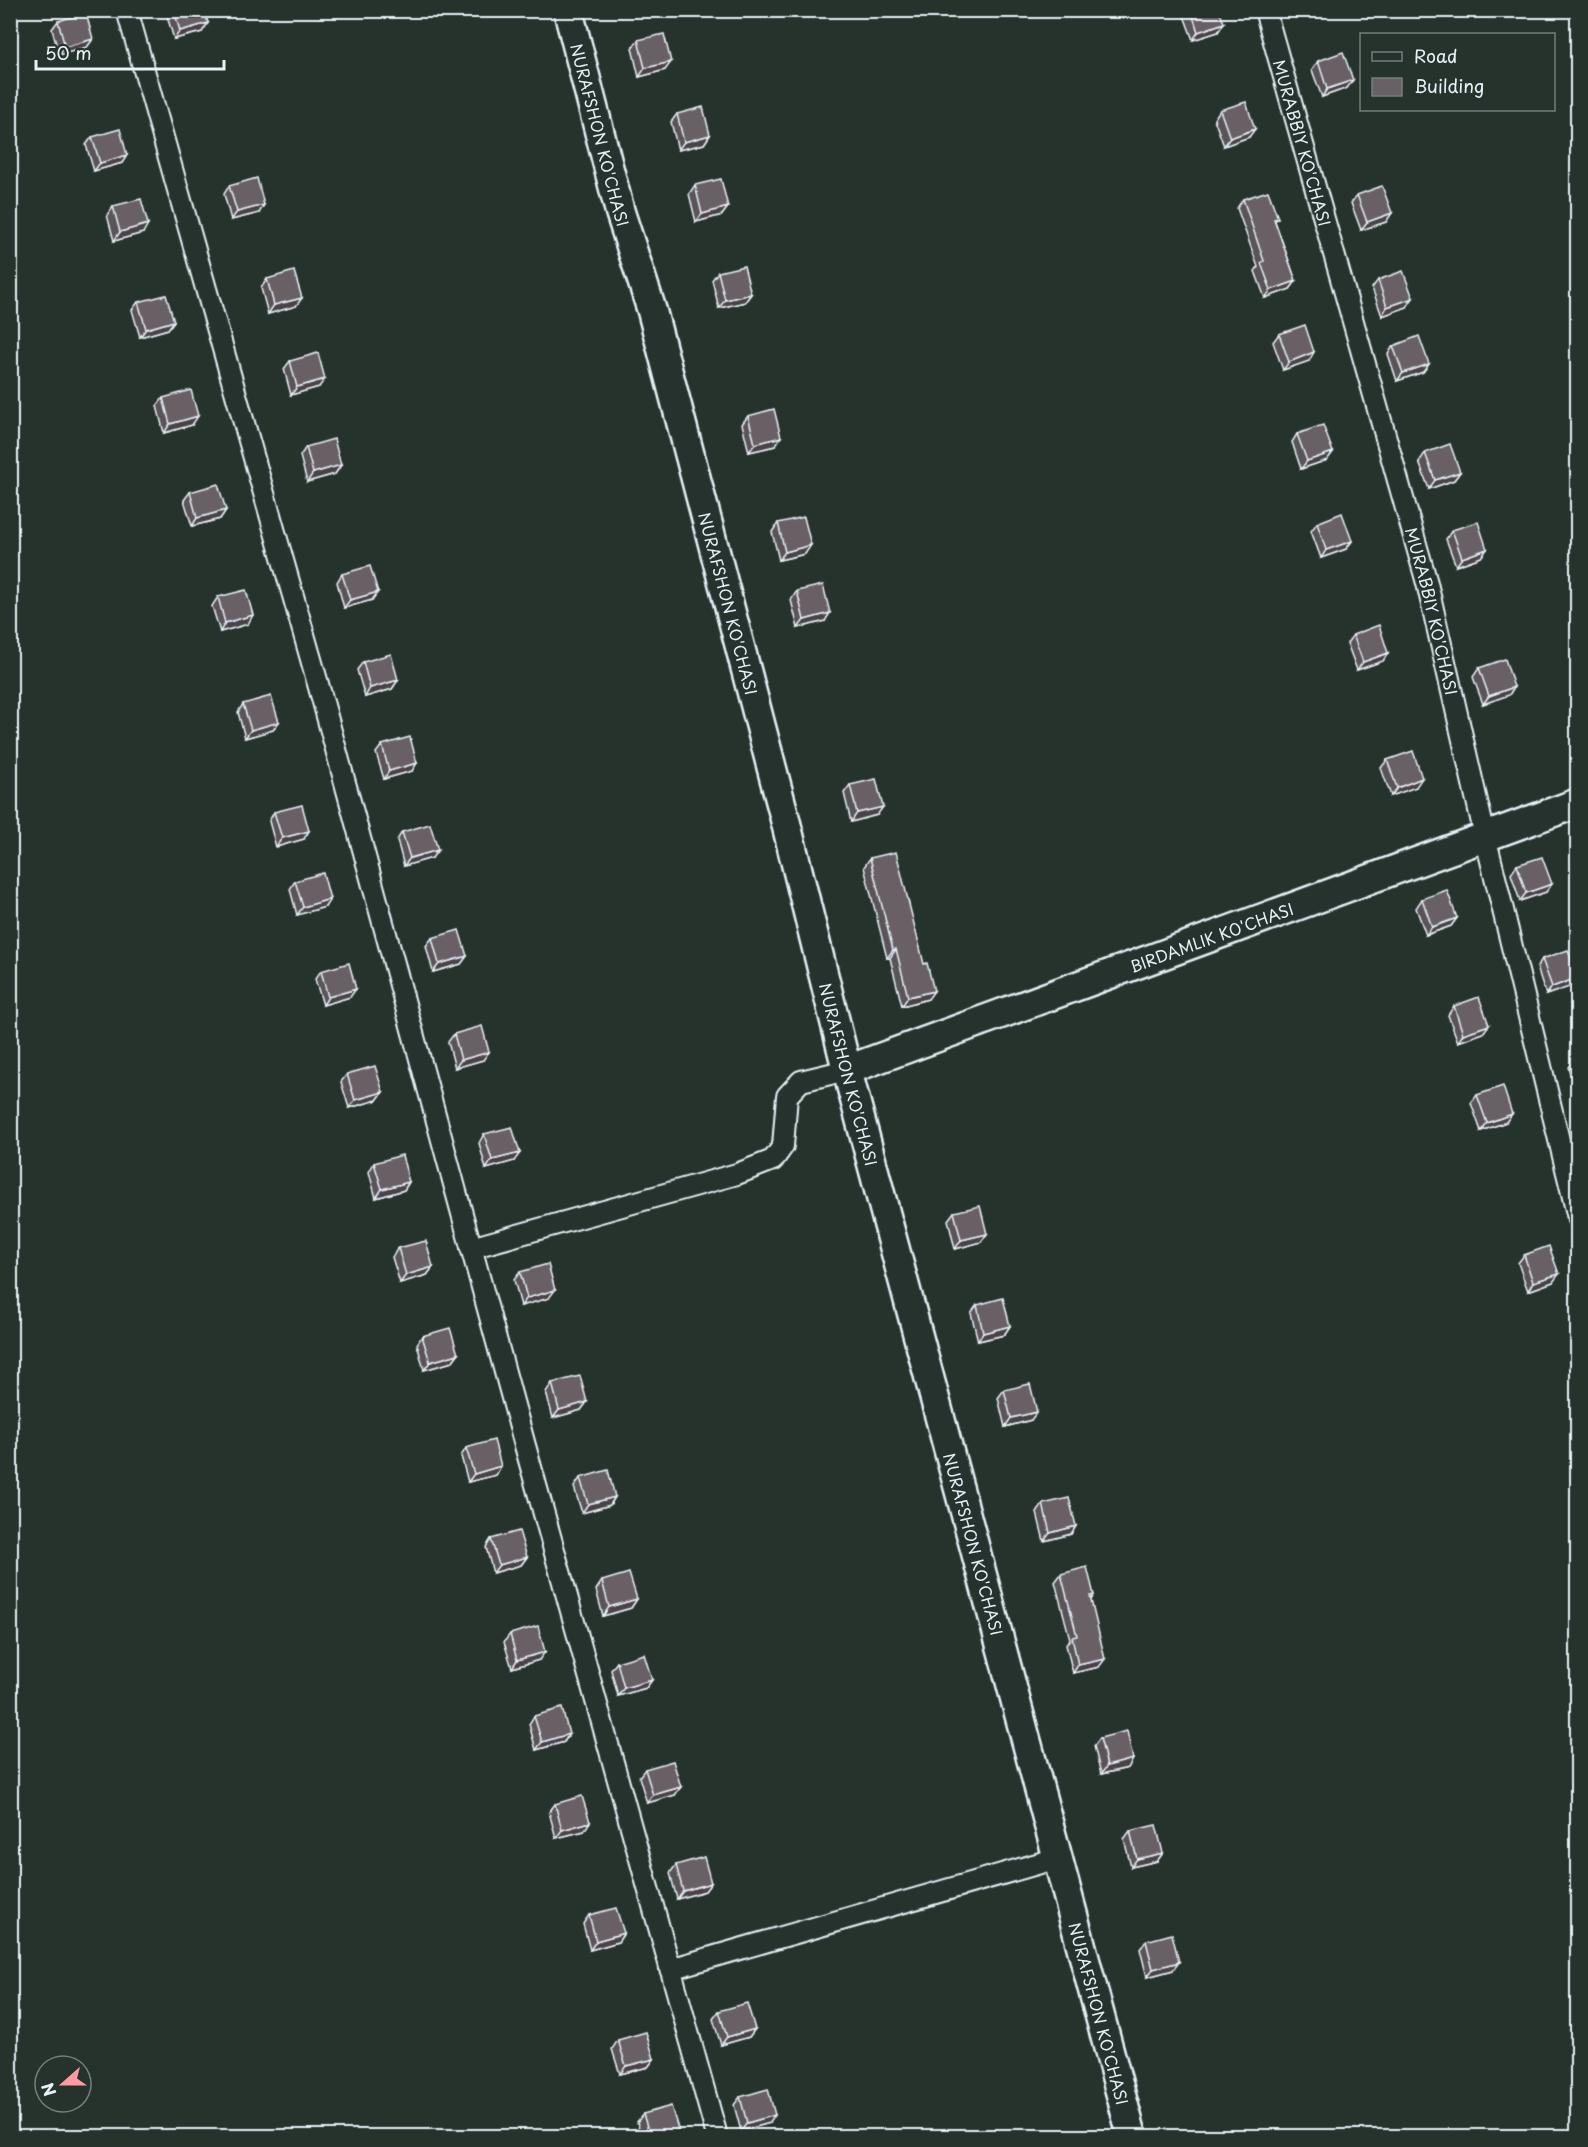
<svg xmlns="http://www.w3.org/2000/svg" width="1588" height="2147" font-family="'Playpen Sans',sans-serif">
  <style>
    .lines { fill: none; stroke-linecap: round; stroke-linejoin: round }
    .street-casing { stroke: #e8f1f8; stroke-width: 24 }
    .secondary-casing { stroke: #e8f1f8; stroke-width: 33 }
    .street { stroke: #26332d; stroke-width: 20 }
    .secondary { stroke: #26332d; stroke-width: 28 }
    .wall { fill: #5a5358; stroke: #e8f1f8; stroke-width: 1.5 }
    .shaded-wall { fill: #4a4347; stroke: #e8f1f8; stroke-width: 1.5 }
    .building { fill: #696066; stroke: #e8f1f8; stroke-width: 1.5 }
    .labels { text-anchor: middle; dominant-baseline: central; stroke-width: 4.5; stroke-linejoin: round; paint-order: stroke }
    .street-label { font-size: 16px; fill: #e8f1f8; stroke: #26332d }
  </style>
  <rect width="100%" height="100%" fill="#26332d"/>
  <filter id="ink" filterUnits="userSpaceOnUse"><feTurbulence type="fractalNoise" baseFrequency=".0167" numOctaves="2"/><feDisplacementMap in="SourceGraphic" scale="12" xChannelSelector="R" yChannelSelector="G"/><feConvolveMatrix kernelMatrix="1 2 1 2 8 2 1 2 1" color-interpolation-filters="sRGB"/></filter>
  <g filter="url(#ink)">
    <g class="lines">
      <!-- street casing -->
      <g class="street-casing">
        <g id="street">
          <path d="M 127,10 L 322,698 L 524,1442 L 717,2136"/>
          <path id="s1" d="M 1265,10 L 1427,583 L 1485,836 L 1578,1218"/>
          <path d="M 471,1248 L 737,1174 L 773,1160 L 783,1146 L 787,1096 L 801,1081 L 847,1070"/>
          <path d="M 670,1969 L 1058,1858"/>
        </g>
      </g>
      <!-- secondary casing -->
      <g class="secondary-casing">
        <g id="secondary">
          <path id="s2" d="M 568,10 L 620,212 L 652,311 L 783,811 L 847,1070 L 1132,2136"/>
          <path id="s3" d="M 847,1070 L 1578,803"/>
        </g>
      </g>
      <!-- street -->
      <use href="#street" class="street"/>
      <!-- secondary -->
      <use href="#secondary" class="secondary"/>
    </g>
    <!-- wall -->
    <g class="wall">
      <path d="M 168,10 L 204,10 L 208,23 L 202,32 L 174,39 L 166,13 Z"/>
      <path d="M 1185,10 L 1219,10 L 1218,32 L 1193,40 L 1183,13 Z"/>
      <path d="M 58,21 L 93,39 L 87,47 L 59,55 L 52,29 Z"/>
      <path d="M 638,40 L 665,70 L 639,77 L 632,48 Z"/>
      <path d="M 1318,61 L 1347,88 L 1322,97 L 1312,70 Z"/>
      <path d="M 1220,110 L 1249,137 L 1224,146 L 1214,119 Z"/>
      <path d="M 677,114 L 710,135 L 704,144 L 678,150 L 671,122 Z"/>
      <path d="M 92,137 L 127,155 L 122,163 L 94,171 L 86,145 Z"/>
      <path d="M 695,185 L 728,207 L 722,215 L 696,222 L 689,194 Z"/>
      <path d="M 229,186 L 259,213 L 231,220 L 224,194 Z"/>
      <path d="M 1357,195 L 1386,222 L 1361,230 L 1351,203 Z"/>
      <path d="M 1243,199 L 1278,218 L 1275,221 L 1296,281 L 1290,289 L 1265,298 L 1255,271 L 1258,267 L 1237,208 Z"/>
      <path d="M 113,206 L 143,233 L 114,241 L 107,215 Z"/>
      <path d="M 718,272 L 751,294 L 745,302 L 719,308 L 712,280 Z"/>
      <path d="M 267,279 L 296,306 L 268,314 L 261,288 Z"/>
      <path d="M 1378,280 L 1407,307 L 1382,316 L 1372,288 Z"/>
      <path d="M 138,302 L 174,321 L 168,329 L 140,337 L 132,310 Z"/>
      <path d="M 1279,334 L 1309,361 L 1283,370 L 1273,342 Z"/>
      <path d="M 1393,346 L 1429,364 L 1423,372 L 1397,381 L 1388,354 Z"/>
      <path d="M 290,361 L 319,387 L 291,395 L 284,369 Z"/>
      <path d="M 163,398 L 192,425 L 164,433 L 157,406 Z"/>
      <path d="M 748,416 L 775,446 L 749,452 L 742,424 Z"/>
      <path d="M 1297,434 L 1333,452 L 1327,460 L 1301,469 L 1292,442 Z"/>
      <path d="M 306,447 L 341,465 L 335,474 L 307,482 L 300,456 Z"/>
      <path d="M 1425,453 L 1460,472 L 1454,480 L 1429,489 L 1419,462 Z"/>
      <path d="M 190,492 L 226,510 L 220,519 L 192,526 L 184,500 Z"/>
      <path d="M 778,523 L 805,554 L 779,560 L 772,532 Z"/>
      <path d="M 1317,523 L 1352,541 L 1346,549 L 1321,558 L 1311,531 Z"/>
      <path d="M 1452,530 L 1487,549 L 1481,557 L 1456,566 L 1446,539 Z"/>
      <path d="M 342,574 L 372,600 L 344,608 L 337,582 Z"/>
      <path d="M 797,591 L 825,621 L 798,628 L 791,600 Z"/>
      <path d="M 218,597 L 248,624 L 220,632 L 212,606 Z"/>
      <path d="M 1353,635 L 1388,653 L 1383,661 L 1357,670 L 1347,643 Z"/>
      <path d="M 363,662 L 398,680 L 392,689 L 365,697 L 357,670 Z"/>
      <path d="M 1479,668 L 1514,687 L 1509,695 L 1483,704 L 1473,677 Z"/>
      <path d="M 243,704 L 273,730 L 245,738 L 238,712 Z"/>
      <path d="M 382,745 L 412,771 L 384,779 L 376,753 Z"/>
      <path d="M 1387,760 L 1416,787 L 1391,796 L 1381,768 Z"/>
      <path d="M 850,785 L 877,815 L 851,822 L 844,793 Z"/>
      <path d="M 274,812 L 304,839 L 276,847 L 269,821 Z"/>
      <path d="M 402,832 L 432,858 L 404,866 L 397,840 Z"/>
      <path d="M 870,858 L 928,999 L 902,1006 L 890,958 L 887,958 L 864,867 Z"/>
      <path d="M 1517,865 L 1546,892 L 1520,901 L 1511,874 Z"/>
      <path d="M 295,881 L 325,907 L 297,915 L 290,889 Z"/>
      <path d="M 1422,899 L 1457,918 L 1451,926 L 1426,935 L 1416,908 Z"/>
      <path d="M 432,938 L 467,956 L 461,964 L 433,972 L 426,946 Z"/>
      <path d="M 1542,959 L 1577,978 L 1572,986 L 1546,995 L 1537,967 Z"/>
      <path d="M 321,971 L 350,997 L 323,1005 L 315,979 Z"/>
      <path d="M 1454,1006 L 1483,1033 L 1458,1042 L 1448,1015 Z"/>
      <path d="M 454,1034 L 483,1060 L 455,1068 L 448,1042 Z"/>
      <path d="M 1578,1057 L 1578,1094 L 1568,1067 L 1574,1059 Z"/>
      <path d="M 347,1074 L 383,1092 L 377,1100 L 349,1108 L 341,1082 Z"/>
      <path d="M 1477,1095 L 1506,1122 L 1481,1131 L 1471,1103 Z"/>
      <path d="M 484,1134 L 514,1161 L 486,1169 L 479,1143 Z"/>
      <path d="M 374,1163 L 409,1182 L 404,1190 L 376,1198 L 369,1172 Z"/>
      <path d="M 954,1212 L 981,1242 L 955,1249 L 948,1220 Z"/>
      <path d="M 398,1248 L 433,1267 L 427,1275 L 400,1283 L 392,1257 Z"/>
      <path d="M 1524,1255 L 1553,1282 L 1528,1291 L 1518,1263 Z"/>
      <path d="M 520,1272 L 549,1298 L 521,1306 L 514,1280 Z"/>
      <path d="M 977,1305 L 1010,1326 L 1004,1335 L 978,1341 L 971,1313 Z"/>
      <path d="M 422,1336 L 458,1354 L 452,1362 L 424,1370 L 417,1344 Z"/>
      <path d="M 552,1383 L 587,1402 L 581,1410 L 553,1418 L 546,1392 Z"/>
      <path d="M 1004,1390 L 1031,1420 L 1005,1427 L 998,1398 Z"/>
      <path d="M 1578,1428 L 1578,1445 L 1574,1434 Z"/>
      <path d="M 466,1448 L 501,1466 L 496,1475 L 468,1482 L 461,1456 Z"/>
      <path d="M 580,1478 L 615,1497 L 610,1505 L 582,1513 L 574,1487 Z"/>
      <path d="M 1043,1504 L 1076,1526 L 1071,1534 L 1044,1541 L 1037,1513 Z"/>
      <path d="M 491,1539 L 527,1557 L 521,1565 L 493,1573 L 486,1547 Z"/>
      <path d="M 1061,1574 L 1094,1595 L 1091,1600 L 1099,1667 L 1073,1673 L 1066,1645 L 1070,1639 L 1055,1582 Z"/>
      <path d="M 602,1581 L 637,1599 L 631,1608 L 603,1616 L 596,1590 Z"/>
      <path d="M 510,1634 L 539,1660 L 512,1668 L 504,1642 Z"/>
      <path d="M 617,1662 L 652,1680 L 646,1688 L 618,1696 L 611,1670 Z"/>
      <path d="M 534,1716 L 569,1734 L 564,1742 L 536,1750 L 529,1724 Z"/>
      <path d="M 1100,1738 L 1133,1759 L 1128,1768 L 1101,1774 L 1094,1746 Z"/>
      <path d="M 645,1769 L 675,1795 L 647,1803 L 639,1777 Z"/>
      <path d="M 555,1804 L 584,1831 L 556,1838 L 549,1812 Z"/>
      <path d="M 1130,1831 L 1163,1853 L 1157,1861 L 1131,1867 L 1124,1839 Z"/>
      <path d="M 676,1865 L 711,1883 L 705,1891 L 677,1899 L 670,1873 Z"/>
      <path d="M 589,1915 L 624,1933 L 618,1942 L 590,1950 L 583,1924 Z"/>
      <path d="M 1146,1941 L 1179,1962 L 1173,1970 L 1147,1977 L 1140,1949 Z"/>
      <path d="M 719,2011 L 755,2029 L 749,2037 L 721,2045 L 713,2019 Z"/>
      <path d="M 618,2040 L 654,2059 L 648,2067 L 620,2074 L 612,2049 Z"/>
      <path d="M 740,2097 L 770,2123 L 741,2131 L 734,2105 Z"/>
      <path d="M 643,2114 L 675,2136 L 642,2136 L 637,2122 Z"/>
    </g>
    <!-- shaded-wall -->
    <g class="shaded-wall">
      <path d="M 208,23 L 202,32 L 174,39 L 180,31 Z"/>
      <path d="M 1224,23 L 1218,32 L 1193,40 L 1198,32 Z"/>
      <path d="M 93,39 L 87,47 L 59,55 L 65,47 Z"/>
      <path d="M 671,62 L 665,70 L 639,77 L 645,68 Z"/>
      <path d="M 1353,80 L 1347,88 L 1322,97 L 1327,89 Z"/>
      <path d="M 1255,129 L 1249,137 L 1224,146 L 1230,138 Z"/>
      <path d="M 710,135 L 704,144 L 678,150 L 684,142 Z"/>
      <path d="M 127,155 L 122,163 L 94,171 L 100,163 Z"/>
      <path d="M 264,205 L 259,213 L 231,220 L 237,212 Z"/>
      <path d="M 728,207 L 722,215 L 696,222 L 702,214 Z"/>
      <path d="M 1392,213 L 1386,222 L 1361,230 L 1367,222 Z"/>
      <path d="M 148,224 L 143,233 L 114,241 L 120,232 Z"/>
      <path d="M 1296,281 L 1290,289 L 1265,298 L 1271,290 Z"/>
      <path d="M 751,294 L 745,302 L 719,308 L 725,300 Z"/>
      <path d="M 302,298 L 296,306 L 268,314 L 274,305 Z"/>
      <path d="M 1413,298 L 1407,307 L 1382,316 L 1387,307 Z"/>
      <path d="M 174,321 L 168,329 L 140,337 L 146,329 Z"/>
      <path d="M 1314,352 L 1309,361 L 1283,370 L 1289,362 Z"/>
      <path d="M 1429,364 L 1423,372 L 1397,381 L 1403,373 Z"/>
      <path d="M 325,379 L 319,387 L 291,395 L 297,387 Z"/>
      <path d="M 198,416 L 192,425 L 164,433 L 170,424 Z"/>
      <path d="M 781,437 L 775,446 L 749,452 L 755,444 Z"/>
      <path d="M 1333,452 L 1327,460 L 1301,469 L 1307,461 Z"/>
      <path d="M 341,465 L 335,474 L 307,482 L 313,473 Z"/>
      <path d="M 1460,472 L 1454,480 L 1429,489 L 1435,480 Z"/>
      <path d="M 226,510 L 220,519 L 192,526 L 197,518 Z"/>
      <path d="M 1352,541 L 1346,549 L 1321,558 L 1326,550 Z"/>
      <path d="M 811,545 L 805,554 L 779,560 L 785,552 Z"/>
      <path d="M 1487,549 L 1481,557 L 1456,566 L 1462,558 Z"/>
      <path d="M 378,592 L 372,600 L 344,608 L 350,600 Z"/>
      <path d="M 830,613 L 825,621 L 798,628 L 804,620 Z"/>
      <path d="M 253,615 L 248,624 L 220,632 L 225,623 Z"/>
      <path d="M 1388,653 L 1383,661 L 1357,670 L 1363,662 Z"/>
      <path d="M 398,680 L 392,689 L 365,697 L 370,688 Z"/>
      <path d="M 1514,687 L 1509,695 L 1483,704 L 1489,696 Z"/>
      <path d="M 279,722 L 273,730 L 245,738 L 251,730 Z"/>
      <path d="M 417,763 L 412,771 L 384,779 L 389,771 Z"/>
      <path d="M 1422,778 L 1416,787 L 1391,796 L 1397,788 Z"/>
      <path d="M 883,807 L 877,815 L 851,822 L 857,813 Z"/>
      <path d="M 309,831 L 304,839 L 276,847 L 282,838 Z"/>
      <path d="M 438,850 L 432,858 L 404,866 L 410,858 Z"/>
      <path d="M 1552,884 L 1546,892 L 1520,901 L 1526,893 Z"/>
      <path d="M 330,899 L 325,907 L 297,915 L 303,907 Z"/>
      <path d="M 1457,918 L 1451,926 L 1426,935 L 1432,927 Z"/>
      <path d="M 896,949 L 890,958 L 887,958 L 893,950 Z"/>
      <path d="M 467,956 L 461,964 L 433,972 L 439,964 Z"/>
      <path d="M 1577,978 L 1572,986 L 1546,995 L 1552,987 Z"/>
      <path d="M 356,989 L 350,997 L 323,1005 L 328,997 Z"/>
      <path d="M 934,991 L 928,999 L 902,1006 L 908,997 Z"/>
      <path d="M 1489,1025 L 1483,1033 L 1458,1042 L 1463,1034 Z"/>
      <path d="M 489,1052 L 483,1060 L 455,1068 L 461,1060 Z"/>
      <path d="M 383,1092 L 377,1100 L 349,1108 L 355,1100 Z"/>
      <path d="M 1512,1114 L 1506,1122 L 1481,1131 L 1487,1123 Z"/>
      <path d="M 520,1153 L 514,1161 L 486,1169 L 492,1160 Z"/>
      <path d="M 409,1182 L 404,1190 L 376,1198 L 382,1189 Z"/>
      <path d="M 987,1234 L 981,1242 L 955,1249 L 961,1240 Z"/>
      <path d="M 433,1267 L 427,1275 L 400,1283 L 406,1275 Z"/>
      <path d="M 1559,1274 L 1553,1282 L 1528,1291 L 1533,1282 Z"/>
      <path d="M 555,1290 L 549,1298 L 521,1306 L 527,1298 Z"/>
      <path d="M 1010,1326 L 1004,1335 L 978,1341 L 983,1333 Z"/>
      <path d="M 458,1354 L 452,1362 L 424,1370 L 430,1362 Z"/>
      <path d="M 587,1402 L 581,1410 L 553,1418 L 559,1410 Z"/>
      <path d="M 1037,1412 L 1031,1420 L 1005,1427 L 1011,1418 Z"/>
      <path d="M 501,1466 L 496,1475 L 468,1482 L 474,1474 Z"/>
      <path d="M 615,1497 L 610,1505 L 582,1513 L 588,1504 Z"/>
      <path d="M 1076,1526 L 1071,1534 L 1044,1541 L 1050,1533 Z"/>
      <path d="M 527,1557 L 521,1565 L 493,1573 L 499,1565 Z"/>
      <path d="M 637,1599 L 631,1608 L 603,1616 L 609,1607 Z"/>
      <path d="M 545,1652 L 539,1660 L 512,1668 L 517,1660 Z"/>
      <path d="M 1105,1659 L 1099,1667 L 1073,1673 L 1078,1665 Z"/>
      <path d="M 652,1680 L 646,1688 L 618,1696 L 624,1688 Z"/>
      <path d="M 569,1734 L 564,1742 L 536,1750 L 542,1742 Z"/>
      <path d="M 1133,1759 L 1128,1768 L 1101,1774 L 1107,1766 Z"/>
      <path d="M 681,1787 L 675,1795 L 647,1803 L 653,1795 Z"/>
      <path d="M 590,1822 L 584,1831 L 556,1838 L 562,1830 Z"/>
      <path d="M 1163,1853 L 1157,1861 L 1131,1867 L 1137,1859 Z"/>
      <path d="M 711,1883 L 705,1891 L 677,1899 L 683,1891 Z"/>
      <path d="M 624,1933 L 618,1942 L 590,1950 L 596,1941 Z"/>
      <path d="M 1179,1962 L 1173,1970 L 1147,1977 L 1153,1969 Z"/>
      <path d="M 755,2029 L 749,2037 L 721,2045 L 727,2037 Z"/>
      <path d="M 654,2059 L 648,2067 L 620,2074 L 626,2066 Z"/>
      <path d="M 775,2115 L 770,2123 L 741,2131 L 747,2123 Z"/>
      <path d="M 679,2132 L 675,2136 L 662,2136 Z"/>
    </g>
    <!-- building -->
    <g class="building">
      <path d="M 174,10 L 204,10 L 208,23 L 180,31 Z"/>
      <path d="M 1191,10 L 1219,10 L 1224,23 L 1198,32 Z"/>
      <path d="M 86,13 L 93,39 L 65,47 L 58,21 Z"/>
      <path d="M 664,34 L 671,62 L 645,68 L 638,40 Z"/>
      <path d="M 1343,52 L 1353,80 L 1327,89 L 1318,61 Z"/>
      <path d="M 1246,102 L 1255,129 L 1230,138 L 1220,110 Z"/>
      <path d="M 703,107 L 710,135 L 684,142 L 677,114 Z"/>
      <path d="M 120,129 L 127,155 L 100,163 L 92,137 Z"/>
      <path d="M 257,178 L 264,205 L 237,212 L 229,186 Z"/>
      <path d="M 721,179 L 728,207 L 702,214 L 695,185 Z"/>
      <path d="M 1382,186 L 1392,213 L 1367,222 L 1357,195 Z"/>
      <path d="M 1268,191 L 1278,218 L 1274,219 L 1296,281 L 1271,290 L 1261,263 L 1264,261 L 1243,199 Z"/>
      <path d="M 141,199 L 148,224 L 120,232 L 113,206 Z"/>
      <path d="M 744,266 L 751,294 L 725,300 L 718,272 Z"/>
      <path d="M 294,271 L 302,298 L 274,305 L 267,279 Z"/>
      <path d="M 1403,271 L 1413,298 L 1387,307 L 1378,280 Z"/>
      <path d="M 166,295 L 174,321 L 146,329 L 138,302 Z"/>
      <path d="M 1305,325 L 1314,352 L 1289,362 L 1279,334 Z"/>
      <path d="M 1419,336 L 1429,364 L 1403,373 L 1393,346 Z"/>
      <path d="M 318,353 L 325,379 L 297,387 L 290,361 Z"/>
      <path d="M 191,390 L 198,416 L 170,424 L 163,398 Z"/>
      <path d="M 774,409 L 781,437 L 755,444 L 748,416 Z"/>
      <path d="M 1323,425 L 1333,452 L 1307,461 L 1297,434 Z"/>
      <path d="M 334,439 L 341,465 L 313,473 L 306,447 Z"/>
      <path d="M 1450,444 L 1460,472 L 1435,480 L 1425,453 Z"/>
      <path d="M 218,484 L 226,510 L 197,518 L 190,492 Z"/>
      <path d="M 1342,513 L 1352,541 L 1326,550 L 1317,523 Z"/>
      <path d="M 804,517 L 811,545 L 785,552 L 778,523 Z"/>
      <path d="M 1478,522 L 1487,549 L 1462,558 L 1452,530 Z"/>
      <path d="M 370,566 L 378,592 L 350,600 L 342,574 Z"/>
      <path d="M 823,585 L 830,613 L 804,620 L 797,591 Z"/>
      <path d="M 246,590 L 253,615 L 225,623 L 218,597 Z"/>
      <path d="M 1379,625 L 1388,653 L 1363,662 L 1353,635 Z"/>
      <path d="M 391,654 L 398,680 L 370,688 L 363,662 Z"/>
      <path d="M 1505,659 L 1514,687 L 1489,696 L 1479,668 Z"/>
      <path d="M 271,696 L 279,722 L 251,730 L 243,704 Z"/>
      <path d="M 410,737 L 417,763 L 389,771 L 382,745 Z"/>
      <path d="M 1413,751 L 1422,778 L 1397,788 L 1387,760 Z"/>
      <path d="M 876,779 L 883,807 L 857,813 L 850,785 Z"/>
      <path d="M 302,805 L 309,831 L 282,838 L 274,812 Z"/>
      <path d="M 430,824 L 438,850 L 410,858 L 402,832 Z"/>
      <path d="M 896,852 L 924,964 L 927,963 L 934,991 L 908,997 L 896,949 L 893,950 L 870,858 Z"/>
      <path d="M 1542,857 L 1552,884 L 1526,893 L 1517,865 Z"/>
      <path d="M 323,873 L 330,899 L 303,907 L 295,881 Z"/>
      <path d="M 1447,890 L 1457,918 L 1432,927 L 1422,899 Z"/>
      <path d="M 459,930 L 467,956 L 439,964 L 432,938 Z"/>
      <path d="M 1568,950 L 1577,978 L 1552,987 L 1542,959 Z"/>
      <path d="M 349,963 L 356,989 L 328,997 L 321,971 Z"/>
      <path d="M 1479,997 L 1489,1025 L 1463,1034 L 1454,1006 Z"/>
      <path d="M 482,1026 L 489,1052 L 461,1060 L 454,1034 Z"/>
      <path d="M 1578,1057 L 1578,1069 L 1574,1059 Z"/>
      <path d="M 375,1066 L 383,1092 L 355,1100 L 347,1074 Z"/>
      <path d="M 1503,1086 L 1512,1114 L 1487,1123 L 1477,1095 Z"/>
      <path d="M 512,1127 L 520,1153 L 492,1160 L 484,1134 Z"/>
      <path d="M 402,1155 L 409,1182 L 382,1189 L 374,1163 Z"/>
      <path d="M 980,1206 L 987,1234 L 961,1240 L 954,1212 Z"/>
      <path d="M 426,1241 L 433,1267 L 406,1275 L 398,1248 Z"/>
      <path d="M 1549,1246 L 1559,1274 L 1533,1282 L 1524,1255 Z"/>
      <path d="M 548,1264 L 555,1290 L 527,1298 L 520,1272 Z"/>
      <path d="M 1003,1298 L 1010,1326 L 983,1333 L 977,1305 Z"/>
      <path d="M 450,1328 L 458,1354 L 430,1362 L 422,1336 Z"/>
      <path d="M 580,1376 L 587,1402 L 559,1410 L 552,1383 Z"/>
      <path d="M 1030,1384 L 1037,1412 L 1011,1418 L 1004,1390 Z"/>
      <path d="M 494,1440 L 501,1466 L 474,1474 L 466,1448 Z"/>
      <path d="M 608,1470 L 615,1497 L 588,1504 L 580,1478 Z"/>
      <path d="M 1069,1498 L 1076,1526 L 1050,1533 L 1043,1504 Z"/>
      <path d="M 519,1531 L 527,1557 L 499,1565 L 491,1539 Z"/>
      <path d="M 1087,1567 L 1094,1595 L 1090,1596 L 1105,1659 L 1078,1665 L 1072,1637 L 1077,1636 L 1061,1574 Z"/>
      <path d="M 629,1573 L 637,1599 L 609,1607 L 602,1581 Z"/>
      <path d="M 538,1626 L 545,1652 L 517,1660 L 510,1634 Z"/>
      <path d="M 644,1654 L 652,1680 L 624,1688 L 617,1662 Z"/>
      <path d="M 562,1708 L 569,1734 L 542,1742 L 534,1716 Z"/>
      <path d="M 1127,1731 L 1133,1759 L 1107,1766 L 1100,1738 Z"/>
      <path d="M 673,1761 L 681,1787 L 653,1795 L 645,1769 Z"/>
      <path d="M 582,1796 L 590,1822 L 562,1830 L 555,1804 Z"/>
      <path d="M 1156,1825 L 1163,1853 L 1137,1859 L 1130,1831 Z"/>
      <path d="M 704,1857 L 711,1883 L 683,1891 L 676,1865 Z"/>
      <path d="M 616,1908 L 624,1933 L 596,1941 L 589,1915 Z"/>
      <path d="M 1172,1934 L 1179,1962 L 1153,1969 L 1146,1941 Z"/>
      <path d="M 747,2003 L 755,2029 L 727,2037 L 719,2011 Z"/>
      <path d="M 646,2032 L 654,2059 L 626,2066 L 618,2040 Z"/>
      <path d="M 768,2089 L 775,2115 L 747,2123 L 740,2097 Z"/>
      <path d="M 671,2106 L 679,2132 L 662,2136 L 650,2136 L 643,2114 Z"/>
    </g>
  </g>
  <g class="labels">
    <!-- street labels -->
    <g class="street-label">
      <text stroke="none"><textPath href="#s2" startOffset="129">NURAFSHON KO'CHASI</textPath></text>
      <text stroke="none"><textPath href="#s1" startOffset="138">MURABBIY KO'CHASI</textPath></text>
      <text stroke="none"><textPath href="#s2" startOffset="615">NURAFSHON KO'CHASI</textPath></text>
      <text stroke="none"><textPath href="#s1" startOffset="624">MURABBIY KO'CHASI</textPath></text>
      <text stroke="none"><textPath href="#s3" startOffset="388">BIRDAMLIK KO'CHASI</textPath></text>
      <text stroke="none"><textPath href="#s2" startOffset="1101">NURAFSHON KO'CHASI</textPath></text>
      <text stroke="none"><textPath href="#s2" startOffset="1587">NURAFSHON KO'CHASI</textPath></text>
      <text stroke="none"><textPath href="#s2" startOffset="2073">NURAFSHON KO'CHASI</textPath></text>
    </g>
  </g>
  <!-- margin -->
  <rect width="1588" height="2147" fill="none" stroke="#26332d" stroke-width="36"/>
  <rect x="18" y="18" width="1552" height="2111" fill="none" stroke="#e8f1f8" stroke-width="2" filter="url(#ink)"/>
  <!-- legend -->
  <rect x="1360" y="33" width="195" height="78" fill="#26332d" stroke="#747f7e" stroke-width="1.5"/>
  <rect x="1372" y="52" width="30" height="9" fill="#26332d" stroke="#747f7e" stroke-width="1.5"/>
  <text x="1414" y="63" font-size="18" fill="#e8f1f8">Road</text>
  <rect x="1372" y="78" width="30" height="18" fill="#696066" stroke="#747f7e" stroke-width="1.5"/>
  <text x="1414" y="93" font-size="18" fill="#e8f1f8">Building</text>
  <!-- north arrow -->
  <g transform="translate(63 2084) rotate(249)"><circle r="28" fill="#26332d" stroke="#747f7e" stroke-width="1.5"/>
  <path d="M0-4.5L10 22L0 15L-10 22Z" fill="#ff9aa2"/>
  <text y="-9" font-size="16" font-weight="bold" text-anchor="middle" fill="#e8f1f8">N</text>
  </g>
  <!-- scale -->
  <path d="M36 60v9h188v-9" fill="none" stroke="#e8f1f8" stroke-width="3"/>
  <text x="45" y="60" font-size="18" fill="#e8f1f8" stroke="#26332d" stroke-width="4.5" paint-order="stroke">50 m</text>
</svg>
